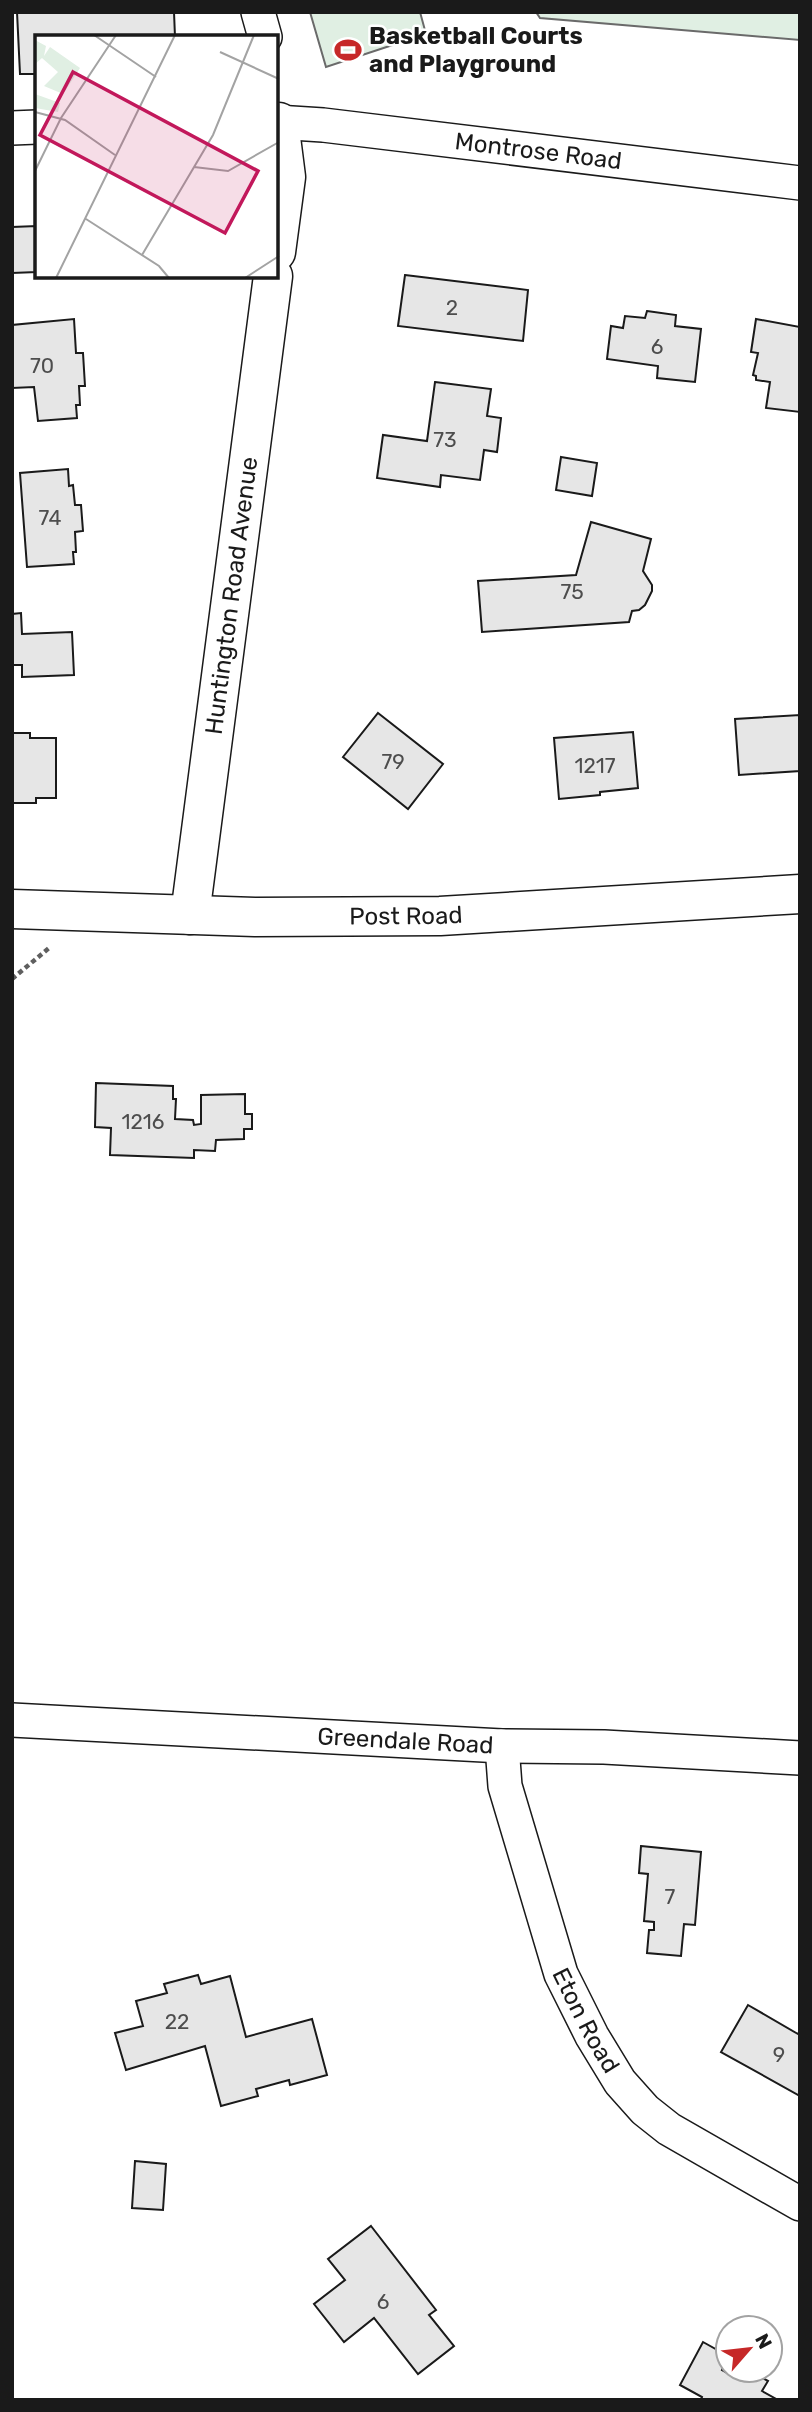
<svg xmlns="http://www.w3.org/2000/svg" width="812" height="2412" font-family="Rubik,sans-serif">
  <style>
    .green { fill: #e0efe3; stroke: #6a6a6a; stroke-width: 2 }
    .building { fill: #e6e6e6; stroke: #1a1a1a; stroke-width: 2 }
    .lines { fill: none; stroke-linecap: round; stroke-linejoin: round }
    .minor-casing { stroke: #1a1a1a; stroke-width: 36 }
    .tertiary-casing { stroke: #1a1a1a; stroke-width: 41 }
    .primary-casing { stroke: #1a1a1a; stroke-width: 41 }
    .path { stroke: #5f5f5f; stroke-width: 4.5; stroke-dasharray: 5 3.5; stroke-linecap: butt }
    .minor { stroke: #fff; stroke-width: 33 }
    .tertiary { stroke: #fff; stroke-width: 38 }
    .primary { stroke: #fff; stroke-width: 38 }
    .labels { text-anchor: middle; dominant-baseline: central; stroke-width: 5; stroke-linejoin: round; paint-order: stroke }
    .number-label { font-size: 21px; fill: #4d4d4d }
    .poi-label { font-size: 24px; font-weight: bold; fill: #1a1a1a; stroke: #fff; text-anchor: start }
    .street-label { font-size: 24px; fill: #1a1a1a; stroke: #fff }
    .inset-road { fill: none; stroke: #a3a3a3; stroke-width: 2 }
    .view { fill: #c2185b; fill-opacity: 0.15; stroke: #c2185b; stroke-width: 3.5 }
    .inset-edge { fill: none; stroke: #1a1a1a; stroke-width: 3.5 }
  </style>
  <rect width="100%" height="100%" fill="#fff"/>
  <!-- green -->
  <g class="green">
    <path d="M 310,12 L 420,12 L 426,34 L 326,67 Z"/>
    <path d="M 536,12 L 800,12 L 800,40 L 540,18 Z"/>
  </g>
  <!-- building -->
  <g class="building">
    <path d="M 17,12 L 174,12 L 175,37 L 37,37 L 37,74 L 20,74 Z"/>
    <path d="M 37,226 L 37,272 L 12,273 L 12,227 Z"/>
    <path d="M 405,275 L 528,290 L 523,341 L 398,326 Z"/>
    <path d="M 647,311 L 676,315 L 675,326 L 701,329 L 695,382 L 657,378 L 658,366 L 607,359 L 611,326 L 623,328 L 625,316 L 645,318 Z"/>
    <path d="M 74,319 L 76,353 L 83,353 L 85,386 L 79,386 L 80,405 L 76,405 L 77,418 L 38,421 L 34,387 L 12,388 L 12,325 Z"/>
    <path d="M 756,319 L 800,327 L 800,412 L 766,408 L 770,382 L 756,380 L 756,376 L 753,375 L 758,353 L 751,352 Z"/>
    <path d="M 435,382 L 491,389 L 487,416 L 501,418 L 497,452 L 484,450 L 480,480 L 441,475 L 440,487 L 377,478 L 383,435 L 427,441 Z"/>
    <path d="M 561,457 L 597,463 L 592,496 L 556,490 Z"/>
    <path d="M 68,469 L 69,486 L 73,485 L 75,505 L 81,505 L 83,531 L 75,532 L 76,552 L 73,552 L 74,564 L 27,567 L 20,473 Z"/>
    <path d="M 591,522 L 651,539 L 643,571 L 652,585 L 652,591 L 645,605 L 639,610 L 632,611 L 629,622 L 482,632 L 478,581 L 576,575 Z"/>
    <path d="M 21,613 L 22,634 L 72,632 L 74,675 L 22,677 L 22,665 L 12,665 L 12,614 Z"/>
    <path d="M 378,713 L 443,764 L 408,809 L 343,757 Z"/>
    <path d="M 800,715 L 800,771 L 739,775 L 735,719 Z"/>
    <path d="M 633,732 L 638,788 L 600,792 L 600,795 L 559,799 L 554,738 Z"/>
    <path d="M 12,733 L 30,733 L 30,738 L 56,738 L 56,798 L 36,798 L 36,803 L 12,803 Z"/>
    <path d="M 96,1083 L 173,1086 L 173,1099 L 176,1099 L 175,1119 L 193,1120 L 194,1125 L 201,1124 L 201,1095 L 245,1094 L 245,1114 L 252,1114 L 252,1129 L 244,1129 L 244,1139 L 216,1140 L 215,1151 L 194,1150 L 194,1158 L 110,1155 L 111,1128 L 95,1127 Z"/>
    <path d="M 641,1846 L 701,1852 L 695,1925 L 684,1924 L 681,1956 L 647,1953 L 649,1930 L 654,1930 L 654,1922 L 644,1921 L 648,1874 L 639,1873 Z"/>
    <path d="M 198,1975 L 201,1984 L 230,1976 L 246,2037 L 312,2019 L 327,2075 L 290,2085 L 289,2080 L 256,2089 L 258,2096 L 221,2106 L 205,2046 L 126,2070 L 115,2033 L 143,2026 L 136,2001 L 167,1993 L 164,1984 Z"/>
    <path d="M 748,2005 L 798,2034 L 800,2031 L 800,2096 L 721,2052 Z"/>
    <path d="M 135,2161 L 166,2164 L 163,2210 L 132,2208 Z"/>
    <path d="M 371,2226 L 436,2310 L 429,2315 L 454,2346 L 418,2374 L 374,2318 L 344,2342 L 314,2304 L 345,2280 L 328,2259 Z"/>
    <path d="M 703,2342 L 728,2356 L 722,2370 L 740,2380 L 745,2370 L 748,2370 L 768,2381 L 762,2391 L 778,2400 L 701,2400 L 702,2397 L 680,2385 Z"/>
  </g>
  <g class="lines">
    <!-- minor casing -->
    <g class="minor-casing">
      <g id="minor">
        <path d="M 258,12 L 265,37"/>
        <path id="s1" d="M 276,122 L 323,125 L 800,183"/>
        <path d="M 12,128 L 37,127"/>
        <path id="s2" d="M 12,1720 L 502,1746 L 604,1747 L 800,1758"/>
        <path id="s3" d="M 502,1746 L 505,1786 L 561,1974 L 592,2036 L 620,2082 L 645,2110 L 669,2129 L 800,2204"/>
      </g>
    </g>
    <!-- tertiary casing -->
    <g class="tertiary-casing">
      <g id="tertiary">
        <path d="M 276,252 L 286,177 L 279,122"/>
        <path id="s4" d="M 190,915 L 273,276"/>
      </g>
    </g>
    <!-- primary casing -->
    <g class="primary-casing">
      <g id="primary">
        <path id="s5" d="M 12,909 L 255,917 L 440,916 L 800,894"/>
      </g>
    </g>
    <!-- path -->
    <path class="path" d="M 12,979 L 49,948"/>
    <!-- minor -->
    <use href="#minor" class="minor"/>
    <!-- tertiary -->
    <use href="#tertiary" class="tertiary"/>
    <!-- primary -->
    <use href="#primary" class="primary"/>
  </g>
  <!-- icons -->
  <defs>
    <g id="stadium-bare" transform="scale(2.1)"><path d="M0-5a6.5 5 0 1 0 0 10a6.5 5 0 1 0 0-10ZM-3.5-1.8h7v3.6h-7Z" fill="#c62828" stroke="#fff" stroke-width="2.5" paint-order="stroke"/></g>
  </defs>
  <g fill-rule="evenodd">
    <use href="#stadium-bare" x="348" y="50"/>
  </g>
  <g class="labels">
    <!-- number labels -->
    <g class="number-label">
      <text x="452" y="307">2</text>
      <text x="657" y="346">6</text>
      <text x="42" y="365">70</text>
      <text x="445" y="439">73</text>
      <text x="50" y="517">74</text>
      <text x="572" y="591">75</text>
      <text x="393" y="761">79</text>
      <text x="595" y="765">1217</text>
      <text x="143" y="1121">1216</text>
      <text x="670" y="1896">7</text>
      <text x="177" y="2021">22</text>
      <text x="779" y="2054">9</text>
      <text x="383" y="2301">6</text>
    </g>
    <!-- poi labels -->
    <g class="poi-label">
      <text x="369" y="36">Basketball Courts<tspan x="369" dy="28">and Playground</tspan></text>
    </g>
    <!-- street labels -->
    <g class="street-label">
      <text stroke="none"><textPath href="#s1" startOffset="264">Montrose Road</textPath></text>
      <text stroke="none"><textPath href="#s4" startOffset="322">Huntington Road Avenue</textPath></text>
      <text stroke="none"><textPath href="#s5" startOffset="394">Post Road</textPath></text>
      <text stroke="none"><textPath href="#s2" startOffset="394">Greendale Road</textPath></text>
      <text stroke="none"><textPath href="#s3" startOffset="289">Eton Road</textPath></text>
    </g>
  </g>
  <!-- overview -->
  <g transform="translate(35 35)">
    <rect width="243" height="243" fill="#fff"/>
    <path d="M 0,5 L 11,11 L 9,21 L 15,12 L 45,33 L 28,59 L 9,51 L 23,37 L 7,23 L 0,29 ZM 0,59 L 25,68 L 23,77 L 0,73 Z" fill="#e0efe3"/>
    <path class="inset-road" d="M 59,0 L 121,42M 185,17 L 244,44M 0,77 L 30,85 L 80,120M 159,132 L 193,136 L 244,107M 0,136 L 26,83 L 81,0M 51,184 L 124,231 L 134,243M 107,220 L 178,100 L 219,0M 21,243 L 140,0M 210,243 L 244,221"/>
    <path class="view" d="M 38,37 L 223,136 L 190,198 L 5,100 Z"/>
    <rect width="243" height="243" class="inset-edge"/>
  </g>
  <!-- border -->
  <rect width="812" height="2412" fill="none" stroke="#1a1a1a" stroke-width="28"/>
  <!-- north arrow -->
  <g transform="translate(749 2349) rotate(62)"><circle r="33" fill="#ffffff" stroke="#a3a3a3" stroke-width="2"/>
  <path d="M0-5L12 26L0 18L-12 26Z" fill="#c62828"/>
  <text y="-10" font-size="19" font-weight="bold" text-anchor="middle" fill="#1a1a1a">N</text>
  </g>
</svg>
